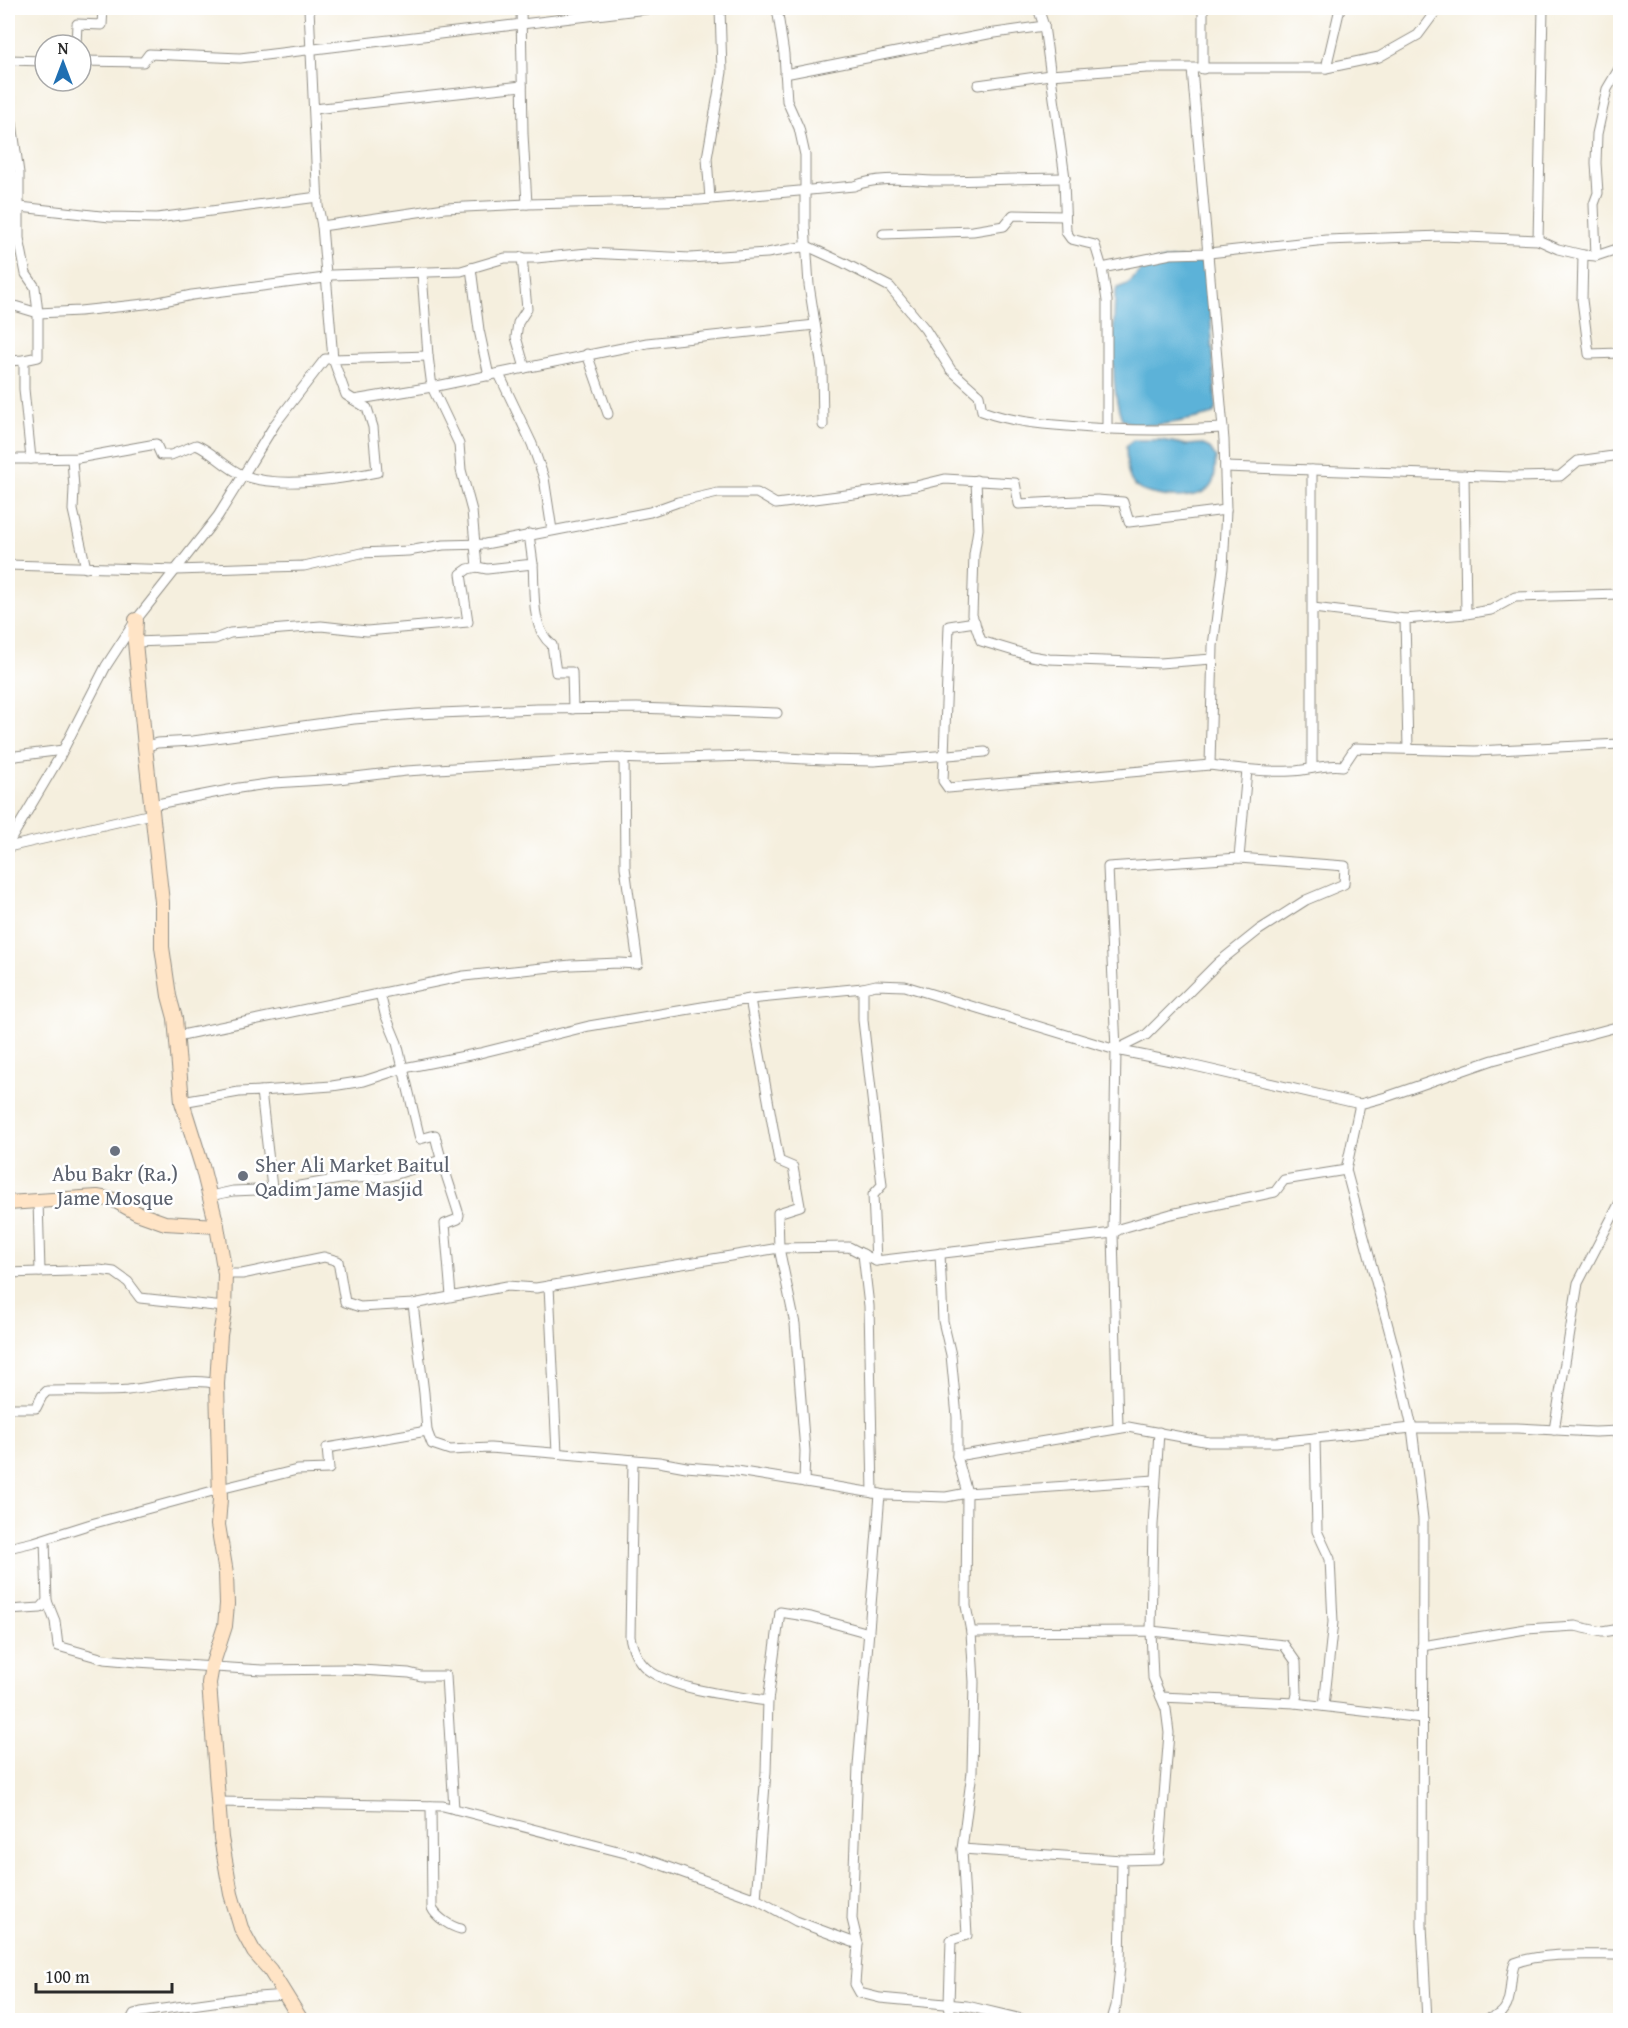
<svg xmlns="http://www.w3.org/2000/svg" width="1628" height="2028" font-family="'Gentium Book Plus',serif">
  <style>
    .water { fill: #5cb2d8; stroke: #446e82; stroke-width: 1.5 }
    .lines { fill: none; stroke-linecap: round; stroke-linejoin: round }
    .street-casing { stroke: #908d84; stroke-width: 11 }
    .secondary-casing { stroke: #908d84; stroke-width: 16 }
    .street { stroke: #fff; stroke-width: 9 }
    .secondary { stroke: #ffe4c6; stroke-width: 14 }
    .worship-dot { fill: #6b7280; stroke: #fff; stroke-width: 2 }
    .labels { text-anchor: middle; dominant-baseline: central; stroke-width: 5; stroke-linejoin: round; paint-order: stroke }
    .worship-label { font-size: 21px; fill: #5b616d; stroke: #fff; text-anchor: start }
  </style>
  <rect width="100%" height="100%" fill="#fff"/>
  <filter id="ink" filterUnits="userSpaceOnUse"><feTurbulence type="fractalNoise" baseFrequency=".0167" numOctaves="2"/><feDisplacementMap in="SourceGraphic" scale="12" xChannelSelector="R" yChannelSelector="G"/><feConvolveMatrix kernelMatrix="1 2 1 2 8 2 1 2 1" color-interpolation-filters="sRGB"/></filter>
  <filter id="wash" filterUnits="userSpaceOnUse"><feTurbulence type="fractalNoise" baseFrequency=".008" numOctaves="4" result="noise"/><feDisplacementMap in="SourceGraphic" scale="24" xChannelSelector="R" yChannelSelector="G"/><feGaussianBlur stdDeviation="1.35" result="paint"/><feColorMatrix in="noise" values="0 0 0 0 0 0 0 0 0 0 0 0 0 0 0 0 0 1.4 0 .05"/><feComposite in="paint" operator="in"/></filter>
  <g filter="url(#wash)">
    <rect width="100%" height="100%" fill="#f5efde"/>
    <!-- water -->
    <g class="water">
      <path d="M 1182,258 C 1195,258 1202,260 1208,272 L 1216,408 L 1214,414 C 1193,419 1140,433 1122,419 C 1109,386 1114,331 1115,295 L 1117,288 C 1135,283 1132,277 1144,267 C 1153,259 1170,260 1182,258 Z"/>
      <path d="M 1133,440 L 1162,440 L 1187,445 L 1201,444 L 1210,448 L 1216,457 C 1215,465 1216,477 1212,484 C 1202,503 1148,499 1135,486 C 1125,476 1127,458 1126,446 Z"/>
    </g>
  </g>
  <g filter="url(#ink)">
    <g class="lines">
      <!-- street casing -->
      <g class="street-casing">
        <g id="street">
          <path d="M 521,8 L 523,134 L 527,204"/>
          <path d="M 777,8 L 784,54 L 787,101 L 799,128 L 805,155 L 805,225 L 809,285 L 822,368 L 823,425"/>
          <path d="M 1038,8 L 1044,26 L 1065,178 L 1064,181 L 1066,232 L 1071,239 L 1095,245 L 1102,268 L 1107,301 L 1107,430"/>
          <path d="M 1203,8 L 1203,69"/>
          <path d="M 76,45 L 77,24 L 102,25 L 103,8"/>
          <path d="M 8,60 L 45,61"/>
          <path d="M 81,61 L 143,62 L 149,54 L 240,58 L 655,8"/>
          <path d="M 1326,68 L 1340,8"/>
          <path d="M 1192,69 L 1224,440 L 1226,510 L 1223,568 L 1213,646 L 1210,765"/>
          <path d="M 785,74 L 988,34 L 1044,26"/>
          <path d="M 978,85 L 1050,75 L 1147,68 L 1326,68 L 1379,57 L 1418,35 L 1438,8"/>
          <path d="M 8,108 L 12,123 L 19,173 L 19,238 L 26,274 L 35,287 L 38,313 L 38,357 L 24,360 L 24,389 L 31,459 L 8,459"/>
          <path d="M 314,109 L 522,86"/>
          <path d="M 710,199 L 707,158 L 722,72 L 720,8"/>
          <path d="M 20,207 L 110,217 L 157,218 L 318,197"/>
          <path d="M 322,226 L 445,208 L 527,204 L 700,200 L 854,186 C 884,174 918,182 950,181 C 988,180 1027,178 1065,178"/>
          <path d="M 883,234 L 973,231 L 1004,226 L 1013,215 L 1065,216"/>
          <path d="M 1538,240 L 1543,8"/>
          <path d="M 1583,255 L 1582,300 L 1589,354 L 1620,353"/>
          <path d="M 1596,256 L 1594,204 L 1598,193 L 1596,163 L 1597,134 L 1607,89 L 1620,67 L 1620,53"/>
          <path d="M 522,257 L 527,309 L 518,323 L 516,337 L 525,368"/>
          <path d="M 471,268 L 479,330 L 489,376"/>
          <path d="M 1102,268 L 1171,254 L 1209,253 L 1326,240 L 1442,236 L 1538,240 L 1558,249 L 1583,255 L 1596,256 L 1620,248"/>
          <path d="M 422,273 L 428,356 L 432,387 L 459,444 L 461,470 L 472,511 L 477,567"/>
          <path d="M 8,304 L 38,313 L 80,311 L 154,303 L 192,295 L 325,278 L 331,275 L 461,271 L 505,258 L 536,258 L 588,253 L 690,258 L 767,253 L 807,246 L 844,263 L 890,287 L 925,329 L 951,370 L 979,395 L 982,411 C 1009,421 1039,424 1067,426 C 1120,431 1171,431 1223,428"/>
          <path d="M 587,354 L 608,414"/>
          <path d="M 8,361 L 24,360"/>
          <path d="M 499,374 L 532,444 L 544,478 L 552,530"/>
          <path d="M 354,400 L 432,387 L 647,343 L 815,325"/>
          <path d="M 31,459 L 78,458 L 156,444 L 161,455 L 171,455 L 196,445 C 212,451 225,468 243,475 C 277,489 341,479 377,472 L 373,427 L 367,408 L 346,395 L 333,359 L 428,356"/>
          <path d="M 72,459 L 74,488 L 73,510 L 86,568"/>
          <path d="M 1225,467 L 1513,477 L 1560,476 L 1578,461 L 1620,455"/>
          <path d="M 976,480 L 978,529 L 974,555 L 972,615 L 981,641 L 1031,656 L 1049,659 L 1160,663 L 1212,659"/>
          <path d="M 533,564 C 535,589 530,628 552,645 L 556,672 L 572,672 L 573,709"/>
          <path d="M 8,565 L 176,570 L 304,566 L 361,553 L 408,551 L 443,545 L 485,544 L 650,512 L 678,502 L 718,493 L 757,493 L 776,504 L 916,486 L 945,479 L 1015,483 L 1019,504 L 1097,500 L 1123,502 L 1129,522 L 1226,510"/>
          <path d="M 1313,608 L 1405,619"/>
          <path d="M 1466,614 L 1491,610 L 1515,597 L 1620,594"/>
          <path d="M 975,622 L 949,626 L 943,781 L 948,788 L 1210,765 C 1237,769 1264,772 1291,771 C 1310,771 1324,763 1343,766 L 1355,748 L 1475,751 L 1620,744"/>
          <path d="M 135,642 L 215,639 L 230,633 L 321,626 L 367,631 L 468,622 L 461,574 L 468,569 L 477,567 L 487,569 L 533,564 L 529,534"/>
          <path d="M 145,747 L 157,743 L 193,741 L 354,719 L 417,714 L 537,709 L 637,708 L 777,713"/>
          <path d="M 1408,749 L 1405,619 L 1466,614 L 1464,475"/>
          <path d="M 8,757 L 63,750"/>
          <path d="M 1312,768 L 1312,470"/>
          <path d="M 152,805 L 239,788 L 274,783 L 338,779 L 406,771 L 615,758 L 645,759 L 749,756 L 823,760 L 874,761 L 985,752"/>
          <path d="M 8,844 L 59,758 L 106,666 L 136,620 L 218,516 L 275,424 L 325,359 L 333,359 L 322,226 L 318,206 L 309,8"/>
          <path d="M 8,847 L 152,814"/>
          <path d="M 380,993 L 385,1014 L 397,1043 L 420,1139 L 435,1135 C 441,1163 451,1188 459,1215 L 458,1219 L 445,1224 L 451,1296"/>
          <path d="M 750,999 L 863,988"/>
          <path d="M 177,1036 L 464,976 L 571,965 L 619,963 L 638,964 L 625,867 L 624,758"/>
          <path d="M 1116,1050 L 1146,1035 L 1219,962 L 1259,930 L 1306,900 L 1344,884 L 1345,866 L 1239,858 L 1247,770"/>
          <path d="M 261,1091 L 332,1086 L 364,1081 L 404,1068 L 480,1053 L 589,1026 L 750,999 L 779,1161 L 793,1167 L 800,1206 L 778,1213 L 779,1248 L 795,1324 L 805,1451 L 804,1482"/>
          <path d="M 182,1102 L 239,1092 L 261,1091 L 272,1188"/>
          <path d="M 1346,1170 L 1395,1352 L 1412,1428 L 1423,1519 L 1422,1926 L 1427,2020"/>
          <path d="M 210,1196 L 233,1191 L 282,1189 L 340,1179 L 390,1176 L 441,1160"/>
          <path d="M 38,1200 L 40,1272 L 99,1270 L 114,1272 L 128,1282 L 140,1298 L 224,1307"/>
          <path d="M 940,1253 L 943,1321 L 951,1355 L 957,1417 L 957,1456 L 967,1493 L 966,1606 L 971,1632 L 974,1682 L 972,1772 L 962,1849 L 967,1935 L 951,1940 L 949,2004 L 951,2020"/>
          <path d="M 863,1254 L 869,1306 L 873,1493"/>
          <path d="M 876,1261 L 873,1195 L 882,1185 L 863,1020 L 863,988 L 876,985 L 905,986 L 1116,1050 L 1186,1064 L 1360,1104"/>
          <path d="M 8,1273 L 40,1272"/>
          <path d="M 225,1274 L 242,1274 L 324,1257 L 338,1261 L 345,1302 L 360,1307 L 413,1304 L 507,1286 L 536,1288 L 779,1248 L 849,1247 L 876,1261 L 1113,1233 L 1122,1228 L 1171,1214 L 1275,1192 L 1284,1180 L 1346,1170 L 1360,1104 L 1386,1097 L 1493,1060 L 1620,1026"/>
          <path d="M 549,1286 L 557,1453"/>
          <path d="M 413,1304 L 424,1393 L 427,1431 L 432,1444 L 450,1450 L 490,1448 L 541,1452 L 659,1462 L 686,1467 L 737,1471 L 886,1495 L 946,1497 L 967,1493 L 1155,1480"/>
          <path d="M 8,1408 L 36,1408 L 42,1396 L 47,1391 C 74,1390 101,1392 128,1390 C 156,1387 190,1377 217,1384"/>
          <path d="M 1118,1428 L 1113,1233 L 1116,1050 L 1108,867 L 1239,858"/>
          <path d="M 1554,1430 L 1578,1283 L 1620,1202"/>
          <path d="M 1315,1438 L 1317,1531 L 1330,1559 L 1333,1622 L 1324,1706"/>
          <path d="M 957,1456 L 1128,1427 L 1209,1442 L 1276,1442 L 1412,1428 L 1517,1428 L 1595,1432 L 1620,1431"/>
          <path d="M 633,1460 L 630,1637 C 633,1651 639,1664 651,1672 C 680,1691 734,1696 768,1701"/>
          <path d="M 880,1494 L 858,1766 L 852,1919 L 858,1944 L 855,1984 L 860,1993 L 880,1998 L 967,2006 L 1026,2020"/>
          <path d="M 8,1548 L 34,1542 L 91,1524 L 220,1489 L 297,1470 L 329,1469 L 327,1448 L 427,1431"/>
          <path d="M 47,1601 L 55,1621 L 58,1646 L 104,1659 L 137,1662 L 262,1670 L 345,1669 L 409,1673 L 421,1676 L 446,1676 L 454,1809"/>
          <path d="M 8,1610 L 41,1608 L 47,1601 L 45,1539"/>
          <path d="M 971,1632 L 1151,1631 L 1284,1645 L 1296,1662 L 1297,1694 L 1295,1703"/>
          <path d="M 1422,1646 L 1526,1629 L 1575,1626 L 1602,1632 L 1620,1629"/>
          <path d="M 1161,1697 L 1295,1703 L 1422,1718"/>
          <path d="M 218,1802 L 443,1806 L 637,1856 L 756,1899"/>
          <path d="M 431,1806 L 432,1908 C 436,1917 451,1927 461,1929"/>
          <path d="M 962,1849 L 1122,1860 L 1120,1966 L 1116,2006 L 1112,2020"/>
          <path d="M 1122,1860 L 1159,1859 L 1169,1733 L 1166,1709 L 1153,1678 L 1151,1631 L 1153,1525 L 1159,1432"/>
          <path d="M 858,1944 L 796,1921 L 756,1899 L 766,1772 L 768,1701 L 780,1612 L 811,1617 L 869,1633"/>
          <path d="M 131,2020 L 134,2014 L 141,2012 L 242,1998 L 286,1995"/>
          <path d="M 1482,2020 C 1487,2019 1495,2018 1500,2014 C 1514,2004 1508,1978 1515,1963 C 1544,1952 1590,1955 1620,1955"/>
        </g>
      </g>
      <!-- secondary casing -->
      <g class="secondary-casing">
        <g id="secondary">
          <path d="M 136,620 L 135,642 L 145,747 L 162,902 L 162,947 L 169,996 L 175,1018 L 182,1102 L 202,1166 L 217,1226 L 225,1274 L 224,1313 L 220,1335 L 217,1384 L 220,1499 L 218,1525 L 226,1573 L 227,1604 L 225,1626 L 212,1666 L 209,1683 L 221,1838 L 231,1894 L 241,1928 L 254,1952 L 270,1970 L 301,2020"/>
          <path d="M 8,1203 L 97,1197 L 114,1200 L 137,1213 L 165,1223 L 217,1226"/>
        </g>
      </g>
      <!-- street -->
      <use href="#street" class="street"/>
      <!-- secondary -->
      <use href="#secondary" class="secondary"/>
    </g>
  </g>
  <!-- markers -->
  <g class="worship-dot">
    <circle cx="115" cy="1151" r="6"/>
    <circle cx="243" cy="1176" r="6"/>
  </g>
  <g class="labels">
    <!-- worship labels -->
    <g class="worship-label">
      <text x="255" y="1164">Sher Ali Market Baitul<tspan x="255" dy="24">Qadim Jame Masjid</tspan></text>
      <text x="115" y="1173" text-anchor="middle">Abu Bakr (Ra.)<tspan x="115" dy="24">Jame Mosque</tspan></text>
    </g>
  </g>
  <!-- margin -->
  <rect width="1628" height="2028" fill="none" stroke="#fff" stroke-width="30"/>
  <!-- north arrow -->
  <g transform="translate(63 63)"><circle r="28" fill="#ffffff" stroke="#aaaaaa" stroke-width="1.5"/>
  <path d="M0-4.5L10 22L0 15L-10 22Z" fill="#1f6fb2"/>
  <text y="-9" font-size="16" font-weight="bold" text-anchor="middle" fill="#2b2b2b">N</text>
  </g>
  <!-- scale -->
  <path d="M36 1983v9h136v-9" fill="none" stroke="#2b2b2b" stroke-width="3"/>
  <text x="45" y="1983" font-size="18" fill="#2b2b2b" stroke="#ffffff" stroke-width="4.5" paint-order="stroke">100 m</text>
</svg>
